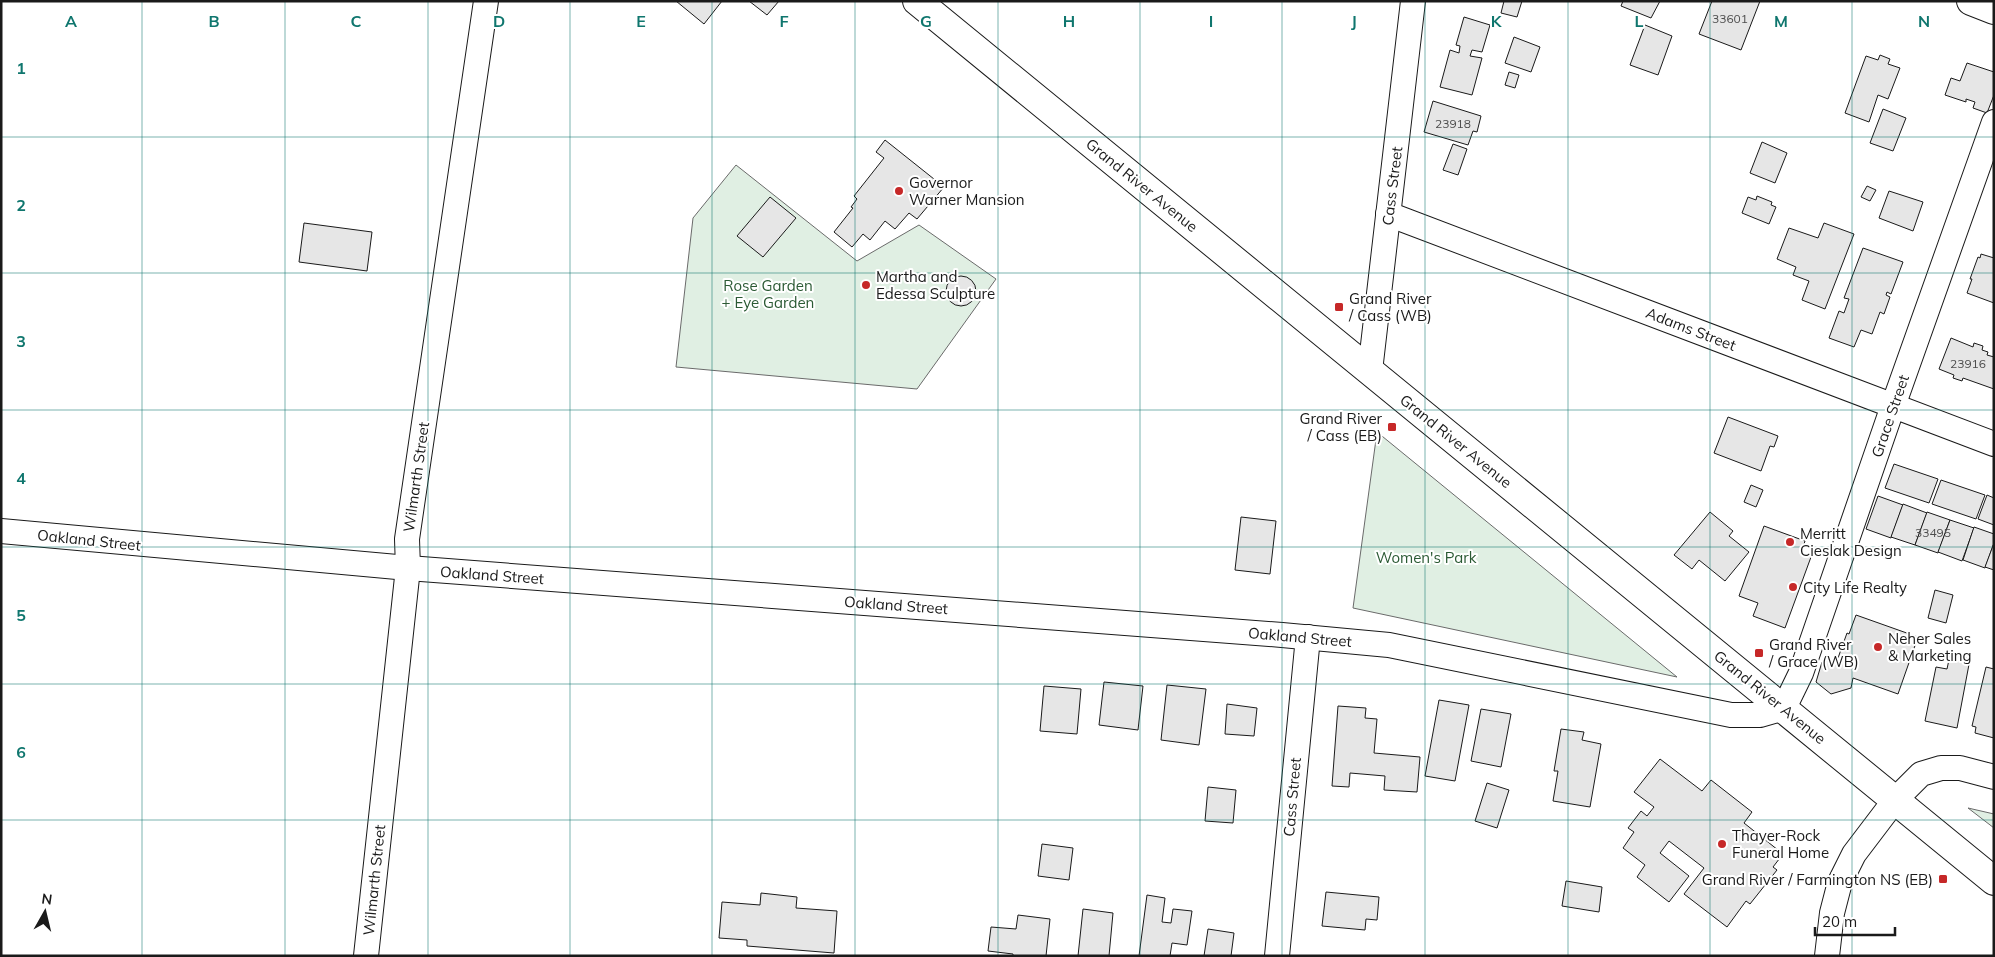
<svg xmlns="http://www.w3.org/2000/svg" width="1995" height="957" font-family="Mulish,sans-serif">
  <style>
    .green { fill: #e0efe3; stroke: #6a6a6a }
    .building { fill: #e6e6e6; stroke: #1a1a1a }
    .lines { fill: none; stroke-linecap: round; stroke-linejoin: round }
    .minor-casing { stroke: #1a1a1a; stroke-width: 26 }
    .tertiary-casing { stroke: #1a1a1a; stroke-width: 30 }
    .secondary-casing { stroke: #1a1a1a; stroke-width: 30 }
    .minor { stroke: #fff; stroke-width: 24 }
    .tertiary { stroke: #fff; stroke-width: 28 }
    .secondary { stroke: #fff; stroke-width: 28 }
    .grid { fill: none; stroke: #0f766e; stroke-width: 1; stroke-opacity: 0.55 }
    .poi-dot { fill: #c62828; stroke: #fff; stroke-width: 2 }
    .labels { text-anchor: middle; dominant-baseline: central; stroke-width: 4; stroke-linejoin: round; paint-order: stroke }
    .number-label { font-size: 12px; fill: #4d4d4d }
    .poi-label { font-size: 15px; fill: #1a1a1a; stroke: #fff; text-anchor: start }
    .street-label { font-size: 15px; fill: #1a1a1a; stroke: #fff }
    .park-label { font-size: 15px; fill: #2b5a34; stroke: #fff }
    .grid-label { font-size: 16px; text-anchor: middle; font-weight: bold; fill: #0f766e; stroke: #fff; stroke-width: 4; stroke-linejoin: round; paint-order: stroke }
  </style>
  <rect width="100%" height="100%" fill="#fff"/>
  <!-- green -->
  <g class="green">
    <path d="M 736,165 L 857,261 L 919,225 L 996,279 L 917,389 L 676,367 L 693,218 Z"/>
    <path d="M 1377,432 L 1677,677 L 1353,608 Z"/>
    <path d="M 1968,808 L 1994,814 L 1994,828 Z"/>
  </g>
  <!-- building -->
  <g class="building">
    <path d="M 676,1 L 722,1 L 704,24 Z"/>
    <path d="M 749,1 L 779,1 L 767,15 Z"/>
    <path d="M 1504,1 L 1522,1 L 1517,17 L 1501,13 Z"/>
    <path d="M 1623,1 L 1660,1 L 1651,18 L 1621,6 Z"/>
    <path d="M 1712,1 L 1760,1 L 1741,50 L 1699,34 Z"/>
    <path d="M 1464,17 L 1490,25 L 1482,52 L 1472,50 L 1470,56 L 1482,58 L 1472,95 L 1440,87 L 1450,50 L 1459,53 L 1460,46 L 1456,45 Z"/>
    <path d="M 1645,25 L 1672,36 L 1658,75 L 1630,65 Z"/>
    <path d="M 1514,37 L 1540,47 L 1531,72 L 1505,63 Z"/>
    <path d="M 1880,55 L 1890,59 L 1888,64 L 1900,68 L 1888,99 L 1878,95 L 1869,122 L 1845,113 L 1866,56 L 1878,60 Z"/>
    <path d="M 1967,63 L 1994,72 L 1994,95 L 1987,113 L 1973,108 L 1975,102 L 1966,99 L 1966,102 L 1945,95 L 1951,78 L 1960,81 Z"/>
    <path d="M 1509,72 L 1519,75 L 1515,88 L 1505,85 Z"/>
    <path d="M 1433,101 L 1481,116 L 1477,132 L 1473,131 L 1468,145 L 1424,132 Z"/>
    <path d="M 1883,109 L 1906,118 L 1893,151 L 1870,143 Z"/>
    <path d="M 885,140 L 944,187 L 917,219 L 909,213 L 895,229 L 885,221 L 870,240 L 863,234 L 852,247 L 834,232 L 853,208 L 851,207 L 857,199 L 854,196 L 884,158 L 876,152 Z"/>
    <path d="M 1762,142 L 1787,153 L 1775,183 L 1750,173 Z"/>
    <path d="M 1453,144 L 1467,149 L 1458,175 L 1443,170 Z"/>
    <path d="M 1867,186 L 1876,190 L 1870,201 L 1861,197 Z"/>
    <path d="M 1889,191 L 1923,202 L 1913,231 L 1879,218 Z"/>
    <path d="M 1757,196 L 1772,202 L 1771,205 L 1776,207 L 1769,224 L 1742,213 L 1748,197 L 1756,200 Z"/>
    <path d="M 770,197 L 796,218 L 763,257 L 737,236 Z"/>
    <path d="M 304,223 L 372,232 L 367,271 L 299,262 Z"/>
    <path d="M 1824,223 L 1854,234 L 1825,309 L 1802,300 L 1809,281 L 1793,275 L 1796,267 L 1777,259 L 1789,228 L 1818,238 Z"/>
    <path d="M 1863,248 L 1903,262 L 1891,294 L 1887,292 L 1886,295 L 1890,297 L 1884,314 L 1880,312 L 1872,334 L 1861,330 L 1854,347 L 1829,338 L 1839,311 L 1844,313 L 1849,299 L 1844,298 Z"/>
    <path d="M 1981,254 L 1994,258 L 1994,303 L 1967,293 L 1972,279 L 1970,279 L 1978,257 L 1980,258 Z"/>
    <circle cx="961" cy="291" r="15"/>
    <path d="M 1951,338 L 1973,347 L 1974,343 L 1983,346 L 1982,350 L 1988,352 L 1987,355 L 1994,357 L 1994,389 L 1963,378 L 1962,381 L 1953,378 L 1954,375 L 1939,369 Z"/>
    <path d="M 1728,417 L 1778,436 L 1774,447 L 1770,446 L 1761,471 L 1714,453 Z"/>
    <path d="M 1894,464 L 1938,479 L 1929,503 L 1885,488 Z"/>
    <path d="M 1941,480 L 1985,495 L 1976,519 L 1932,504 Z"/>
    <path d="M 1751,485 L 1763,490 L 1756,507 L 1744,502 Z"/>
    <path d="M 1987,495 L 1994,498 L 1994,525 L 1978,519 Z"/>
    <path d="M 1878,496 L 1903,505 L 1891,538 L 1866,529 Z"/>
    <path d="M 1903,504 L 1927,513 L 1915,545 L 1891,537 Z"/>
    <path d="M 1710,512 L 1733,531 L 1729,536 L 1749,552 L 1725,581 L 1699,560 L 1692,569 L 1674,555 Z"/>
    <path d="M 1927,512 L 1950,520 L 1938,553 L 1915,545 Z"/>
    <path d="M 1241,517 L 1276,521 L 1270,574 L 1235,570 Z"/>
    <path d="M 1950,520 L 1974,528 L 1962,561 L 1938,552 Z"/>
    <path d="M 1764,526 L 1805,541 L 1801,553 L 1811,557 L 1785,628 L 1753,616 L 1758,603 L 1739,596 Z"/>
    <path d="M 1974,527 L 1994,534 L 1994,543 L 1985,568 L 1963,560 Z"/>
    <path d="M 1994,543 L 1994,570 L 1985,567 Z"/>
    <path d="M 1935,590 L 1953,595 L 1946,623 L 1928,618 Z"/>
    <path d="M 1856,615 L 1918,637 L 1898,694 L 1853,678 L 1851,688 L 1831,694 L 1816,682 L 1822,662 L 1838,658 L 1847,633 L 1849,634 Z"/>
    <path d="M 1950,655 L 1970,659 L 1957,728 L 1925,721 L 1936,667 L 1947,669 Z"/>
    <path d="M 1986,667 L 1994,669 L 1994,738 L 1975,733 L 1976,727 L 1972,726 Z"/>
    <path d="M 1104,682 L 1143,686 L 1138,730 L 1099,725 Z"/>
    <path d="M 1167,685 L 1206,689 L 1199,745 L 1161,740 Z"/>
    <path d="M 1044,686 L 1081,689 L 1077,734 L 1040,731 Z"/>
    <path d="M 1439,700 L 1469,705 L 1455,781 L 1425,776 Z"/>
    <path d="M 1227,704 L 1257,708 L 1254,736 L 1225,734 Z"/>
    <path d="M 1338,706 L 1366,708 L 1365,718 L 1377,719 L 1374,753 L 1420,757 L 1417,792 L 1384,790 L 1385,776 L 1350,773 L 1349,787 L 1332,786 Z"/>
    <path d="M 1481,709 L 1511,714 L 1501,767 L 1471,761 Z"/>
    <path d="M 1561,729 L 1584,732 L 1582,740 L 1601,744 L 1590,807 L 1553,801 L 1558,771 L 1554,771 Z"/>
    <path d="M 1660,759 L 1702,791 L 1711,780 L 1752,812 L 1744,823 L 1783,854 L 1773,867 L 1777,870 L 1750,904 L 1746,901 L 1727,927 L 1684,894 L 1704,868 L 1669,841 L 1660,853 L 1689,876 L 1669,902 L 1637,877 L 1645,865 L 1623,848 L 1634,832 L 1628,828 L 1641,811 L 1647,816 L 1654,807 L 1634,792 Z"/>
    <path d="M 1487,783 L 1509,790 L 1497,828 L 1475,821 Z"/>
    <path d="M 1208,787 L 1236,790 L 1233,823 L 1205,821 Z"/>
    <path d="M 1042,844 L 1073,848 L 1069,880 L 1038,876 Z"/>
    <path d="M 1566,881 L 1602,887 L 1599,912 L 1562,906 Z"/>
    <path d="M 1326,892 L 1379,897 L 1377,920 L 1366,919 L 1365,930 L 1322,926 Z"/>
    <path d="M 761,893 L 797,897 L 796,908 L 837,911 L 834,953 L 747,946 L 747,940 L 719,938 L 722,902 L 760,905 Z"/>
    <path d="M 1147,895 L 1165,898 L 1162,922 L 1171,923 L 1173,909 L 1192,911 L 1187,945 L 1172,943 L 1170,956 L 1139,956 Z"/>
    <path d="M 1083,909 L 1113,913 L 1109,956 L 1078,956 Z"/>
    <path d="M 1018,915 L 1050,919 L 1046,956 L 1013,956 L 1013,954 L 988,951 L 991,927 L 1016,929 Z"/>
    <path d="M 1208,929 L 1234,933 L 1231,956 L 1204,956 Z"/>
  </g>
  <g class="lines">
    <!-- minor casing -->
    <g class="minor-casing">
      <g id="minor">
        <path d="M 1388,214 L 1994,444"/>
        <path d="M 1370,371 L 1413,1"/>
        <path d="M 1,531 L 408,568 L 1282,635 L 1389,645 L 1731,715 L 1760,715 L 1784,708 L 1801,673 L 1893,406 L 1994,122"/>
        <path d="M 366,956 L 408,568 L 407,539 L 486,1"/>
        <path d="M 1277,956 L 1308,637"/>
        <path d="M 1827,956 L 1832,913 L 1840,882 L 1854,854 L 1895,800 L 1921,774 L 1941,768 L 1960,768 L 1994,777"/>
      </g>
    </g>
    <!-- tertiary casing -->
    <g class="tertiary-casing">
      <path id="tertiary" d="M 1971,1 L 1994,10"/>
    </g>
    <!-- secondary casing -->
    <g class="secondary-casing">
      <path id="secondary" d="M 917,1 L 1994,881"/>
    </g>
    <!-- minor -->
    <use href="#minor" class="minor"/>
    <!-- tertiary -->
    <use href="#tertiary" class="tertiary"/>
    <!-- secondary -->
    <use href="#secondary" class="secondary"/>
  </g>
  <!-- grid -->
  <path class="grid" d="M 142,1 L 142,956M 285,1 L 285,956M 428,1 L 428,956M 570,1 L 570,956M 712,1 L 712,956M 855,1 L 855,956M 998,1 L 998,956M 1140,1 L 1140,956M 1282,1 L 1282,956M 1425,1 L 1425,956M 1568,1 L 1568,956M 1710,1 L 1710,956M 1852,1 L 1852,956M 1,137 L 1994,137M 1,273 L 1994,273M 1,410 L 1994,410M 1,547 L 1994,547M 1,684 L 1994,684M 1,820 L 1994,820"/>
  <!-- markers -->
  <g class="poi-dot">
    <circle cx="899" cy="191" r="5"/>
    <circle cx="866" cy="285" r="5"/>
    <rect x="1334" y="302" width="10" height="10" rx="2.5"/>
    <rect x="1387" y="422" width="10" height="10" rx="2.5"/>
    <circle cx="1790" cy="542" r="5"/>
    <circle cx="1793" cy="587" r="5"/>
    <circle cx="1878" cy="647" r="5"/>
    <rect x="1754" y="648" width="10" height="10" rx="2.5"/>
    <circle cx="1722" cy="844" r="5"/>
    <rect x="1938" y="874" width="10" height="10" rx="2.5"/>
  </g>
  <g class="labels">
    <!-- number labels -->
    <g class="number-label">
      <text x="1730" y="18">33601</text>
      <text x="1453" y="123">23918</text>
      <text x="1968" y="363">23916</text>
      <text x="1933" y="532">33495</text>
    </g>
    <!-- poi labels -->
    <g class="poi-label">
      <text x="909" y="182">Governor<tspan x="909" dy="17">Warner Mansion</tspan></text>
      <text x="876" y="276">Martha and<tspan x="876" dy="17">Edessa Sculpture</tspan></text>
      <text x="1349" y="298">Grand River<tspan x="1349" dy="17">/ Cass (WB)</tspan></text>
      <text x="1382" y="418" text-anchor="end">Grand River<tspan x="1382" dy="17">/ Cass (EB)</tspan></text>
      <text x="1800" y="533">Merritt<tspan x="1800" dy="17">Cieslak Design</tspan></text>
      <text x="1803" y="587">City Life Realty</text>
      <text x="1888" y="638">Neher Sales<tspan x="1888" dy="17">&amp; Marketing</tspan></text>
      <text x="1769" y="644">Grand River<tspan x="1769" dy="17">/ Grace (WB)</tspan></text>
      <text x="1732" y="835">Thayer-Rock<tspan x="1732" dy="17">Funeral Home</tspan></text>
      <text x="1933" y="879" text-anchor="end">Grand River / Farmington NS (EB)</text>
    </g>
    <!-- street labels -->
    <g class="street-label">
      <text transform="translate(1142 185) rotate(39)">Grand River Avenue</text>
      <text transform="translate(1392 186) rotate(-83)">Cass Street</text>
      <text transform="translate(1691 329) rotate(21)">Adams Street</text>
      <text transform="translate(1890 416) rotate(-71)">Grace Street</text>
      <text transform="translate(1456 441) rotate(39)">Grand River Avenue</text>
      <text transform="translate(416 477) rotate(-82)">Wilmarth Street</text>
      <text transform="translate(89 540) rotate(6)">Oakland Street</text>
      <text transform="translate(492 575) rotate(4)">Oakland Street</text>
      <text transform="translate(896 605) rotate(4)">Oakland Street</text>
      <text transform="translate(1300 637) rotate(5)">Oakland Street</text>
      <text transform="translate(1770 697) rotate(39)">Grand River Avenue</text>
      <text transform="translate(1292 797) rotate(-85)">Cass Street</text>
      <text transform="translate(374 880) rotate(-84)">Wilmarth Street</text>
    </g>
    <!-- park labels -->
    <g class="park-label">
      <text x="768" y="285">Rose Garden<tspan x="768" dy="17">+ Eye Garden</tspan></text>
      <text x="1426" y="557">Women's Park</text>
    </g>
  </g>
  <g class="grid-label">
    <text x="71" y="27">A</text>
    <text x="214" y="27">B</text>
    <text x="356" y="27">C</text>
    <text x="499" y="27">D</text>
    <text x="641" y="27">E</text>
    <text x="784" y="27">F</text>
    <text x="926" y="27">G</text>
    <text x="1069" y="27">H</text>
    <text x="1211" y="27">I</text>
    <text x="1354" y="27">J</text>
    <text x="1496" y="27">K</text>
    <text x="1639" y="27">L</text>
    <text x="1781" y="27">M</text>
    <text x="1924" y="27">N</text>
    <text x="21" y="74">1</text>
    <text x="21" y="211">2</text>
    <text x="21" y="347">3</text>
    <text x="21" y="484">4</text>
    <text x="21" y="621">5</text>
    <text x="21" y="758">6</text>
  </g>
  <!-- border -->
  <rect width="1995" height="957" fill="none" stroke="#1a1a1a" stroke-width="5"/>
  <!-- north arrow -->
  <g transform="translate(45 912) rotate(8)" stroke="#ffffff" stroke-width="4" paint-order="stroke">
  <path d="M0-4L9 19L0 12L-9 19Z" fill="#1a1a1a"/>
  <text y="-8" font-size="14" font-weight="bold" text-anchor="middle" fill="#1a1a1a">N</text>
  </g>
  <!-- scale -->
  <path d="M1815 927v8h80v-8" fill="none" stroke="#1a1a1a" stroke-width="2.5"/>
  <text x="1822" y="927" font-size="15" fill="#1a1a1a" stroke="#ffffff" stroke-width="4" paint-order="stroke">20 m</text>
</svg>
